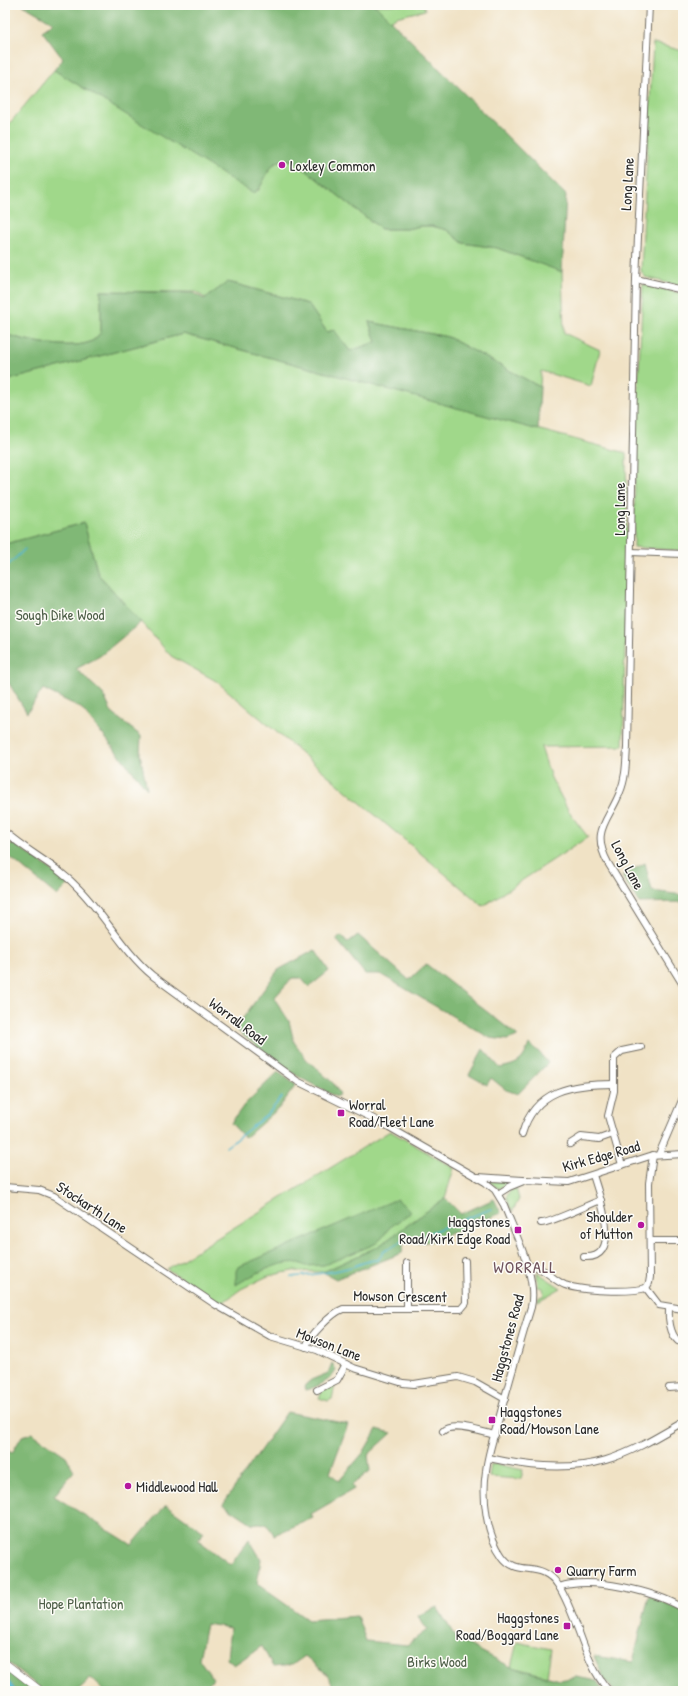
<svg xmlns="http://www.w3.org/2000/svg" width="688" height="1696" font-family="'Patrick Hand',sans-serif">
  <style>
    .green { fill: #a0d88a; stroke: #66825a }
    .forest { fill: #80b876; stroke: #567250 }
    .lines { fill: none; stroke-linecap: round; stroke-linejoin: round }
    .stream { stroke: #4db4cb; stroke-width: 1.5 }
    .river { stroke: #4db4cb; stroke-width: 10 }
    .minor-casing { stroke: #706b61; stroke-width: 8 }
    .major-casing { stroke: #706b61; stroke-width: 8 }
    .minor { stroke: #fff; stroke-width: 6 }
    .major { stroke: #fff; stroke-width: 7 }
    .poi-dot { fill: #b5179e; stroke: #fdfcf7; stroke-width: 1.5 }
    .labels { text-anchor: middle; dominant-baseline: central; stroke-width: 3; stroke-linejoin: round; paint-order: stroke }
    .poi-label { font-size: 15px; fill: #2b2b2b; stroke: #fdfcf7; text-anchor: start }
    .street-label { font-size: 15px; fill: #2b2b2b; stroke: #fdfcf7 }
    .park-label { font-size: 15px; fill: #4e5f48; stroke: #fdfcf7 }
    .quarter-label { font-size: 17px; letter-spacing: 1px; fill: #70545e; stroke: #fdfcf7 }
  </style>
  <rect width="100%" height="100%" fill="#fdfcf7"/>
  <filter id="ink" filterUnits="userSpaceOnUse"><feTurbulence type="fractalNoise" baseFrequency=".025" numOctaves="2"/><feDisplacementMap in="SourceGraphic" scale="8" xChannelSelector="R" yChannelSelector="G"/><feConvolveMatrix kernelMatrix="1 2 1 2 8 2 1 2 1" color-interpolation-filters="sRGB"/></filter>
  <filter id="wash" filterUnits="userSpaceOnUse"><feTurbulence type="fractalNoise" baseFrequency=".012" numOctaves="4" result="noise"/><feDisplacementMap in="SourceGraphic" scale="16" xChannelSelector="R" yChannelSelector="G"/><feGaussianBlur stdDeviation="0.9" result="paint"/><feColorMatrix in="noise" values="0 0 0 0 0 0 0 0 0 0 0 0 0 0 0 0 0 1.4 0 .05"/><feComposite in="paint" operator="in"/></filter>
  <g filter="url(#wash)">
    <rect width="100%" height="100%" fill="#f0e2c5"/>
    <!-- green -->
    <g class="green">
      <path d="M 375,5 L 418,5 L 424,6 L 425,10 L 396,17 L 390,21 Z"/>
      <path d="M 653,43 L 683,51 L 683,287 L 645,277 L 641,271 Z"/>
      <path d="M 54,70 L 258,191 L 270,169 L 277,162 L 293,160 L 381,229 L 407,229 L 420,226 L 432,226 L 447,230 L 463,243 L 497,248 L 558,270 L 562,272 L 564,333 L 600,350 L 591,386 L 541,371 L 540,387 L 448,337 L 369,322 L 376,342 L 350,351 L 334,330 L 327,332 L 308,304 L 229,282 L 205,298 L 196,292 L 101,291 L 101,332 C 99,335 95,339 92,341 C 73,351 25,341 5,334 L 5,129 Z"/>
      <path d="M 643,284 L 683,294 L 683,551 L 634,547 L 635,453 Z"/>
      <path d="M 183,334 L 626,453 L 627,539 L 623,746 L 541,747 L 551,778 L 571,815 L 588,837 L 483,906 L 216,681 L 171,656 L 98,574 L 84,523 L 5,544 L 5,381 Z"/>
      <path d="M 390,1131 L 454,1168 L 445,1198 L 379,1246 L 323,1272 L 292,1271 L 268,1276 L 241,1289 L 221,1304 L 167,1269 Z"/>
      <path d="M 489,1181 L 510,1181 L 511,1182 L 498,1189 Z"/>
      <path d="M 516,1188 L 519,1199 L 512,1212 L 506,1197 L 509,1192 Z"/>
      <path d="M 537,1272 L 561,1288 L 538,1301 L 538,1298 L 544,1295 L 543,1288 L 538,1287 Z"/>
      <path d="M 335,1385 L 332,1399 L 328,1401 L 319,1398 L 322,1391 Z"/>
      <path d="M 496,1464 L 523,1470 L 521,1479 L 489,1477 L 491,1465 Z"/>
      <path d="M 517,1642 L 551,1649 L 547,1676 L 511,1667 Z"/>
    </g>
    <!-- forest -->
    <g class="forest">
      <path d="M 23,5 L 375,5 L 566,195 L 562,272 L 497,248 L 463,243 L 447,230 L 432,226 L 420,226 L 407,229 L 381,229 L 293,160 C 288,160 281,160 277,162 C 264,169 265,188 253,193 L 54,70 L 63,59 L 42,31 L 54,23 Z"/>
      <path d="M 228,282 L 308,304 L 327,332 L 334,330 L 350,351 L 376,342 L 369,322 L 448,337 L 540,387 L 538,430 L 183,334 L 5,381 L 5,334 C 25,341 73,351 92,341 C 95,339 99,335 101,332 L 101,291 L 194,293 L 204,299 Z"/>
      <path d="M 84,523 L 98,574 L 141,622 L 100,656 L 76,669 L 103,694 L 112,713 L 141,736 L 140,754 L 147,789 L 81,708 L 43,689 L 27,713 L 5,677 L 5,544 Z"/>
      <path d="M 13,843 L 49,868 L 69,884 L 57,896 L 5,853 L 5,850 Z"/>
      <path d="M 645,863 L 652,891 L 683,895 L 683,902 L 639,903 L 622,876 Z"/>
      <path d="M 358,935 L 409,980 L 426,964 L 518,1036 L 507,1040 L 490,1038 L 380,974 L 365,974 L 336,939 L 342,936 L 347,943 Z"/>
      <path d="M 315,950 L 329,971 L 309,987 L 301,978 L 292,978 L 274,998 L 289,1021 L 294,1042 L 307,1060 L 333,1083 L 340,1094 L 336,1097 L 301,1078 L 282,1066 L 235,1029 L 278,970 Z"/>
      <path d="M 529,1044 L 539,1052 L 548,1063 L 518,1094 L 506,1090 L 491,1078 L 487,1085 L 469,1075 L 483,1049 L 500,1068 C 518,1064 523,1062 529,1044 Z"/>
      <path d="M 278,1072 L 296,1085 L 279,1108 L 245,1138 L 231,1123 L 244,1105 Z"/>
      <path d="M 445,1198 L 461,1214 L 494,1199 L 501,1213 L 432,1241 L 419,1243 L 404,1241 L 402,1253 L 336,1279 L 323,1272 L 379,1246 Z"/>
      <path d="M 397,1199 L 411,1212 L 389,1228 L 382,1238 L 375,1244 L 324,1265 L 305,1266 C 290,1254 250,1276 236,1285 L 236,1271 L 238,1267 Z"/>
      <path d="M 332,1363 L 336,1370 C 333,1380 315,1388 305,1390 L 304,1386 L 311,1380 L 328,1373 Z"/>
      <path d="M 287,1412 L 348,1424 L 330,1473 L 339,1481 L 363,1453 L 377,1429 L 392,1433 L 368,1455 L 370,1471 L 352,1485 L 354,1489 L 311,1514 L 313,1518 L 274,1535 C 268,1525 265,1521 253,1524 L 223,1504 Z"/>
      <path d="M 32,1433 L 66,1456 L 74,1471 L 54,1496 L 132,1545 L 166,1505 L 204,1532 L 198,1540 L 231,1565 L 249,1539 L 261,1559 L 257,1584 L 308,1620 L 357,1616 L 366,1641 L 407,1645 L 427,1630 L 418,1616 L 437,1607 L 456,1638 L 511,1667 L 560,1680 L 576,1677 L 597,1681 L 603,1691 L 336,1691 L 326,1673 L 305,1656 L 292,1665 L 273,1667 L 262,1646 L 234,1665 L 227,1659 L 230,1628 L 206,1624 L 199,1659 L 213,1679 L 201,1691 L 105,1691 L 91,1678 L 77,1691 L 44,1691 L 5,1660 L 5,1449 L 12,1453 L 22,1436 Z"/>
      <path d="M 649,1595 L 683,1611 L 683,1691 L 614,1691 L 604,1679 L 594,1656 L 633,1662 Z"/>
      <path d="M 5,1668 L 33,1691 L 17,1691 L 5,1678 Z"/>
    </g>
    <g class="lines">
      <!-- stream -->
      <g class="stream">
        <path d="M 5,568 L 25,549"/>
        <path d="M 226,1147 L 267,1115 L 282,1097"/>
        <path d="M 291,1277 C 312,1275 331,1273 351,1267 C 360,1265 368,1259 378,1260 L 383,1252 L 408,1238 L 419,1240 L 429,1233 L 491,1209"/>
      </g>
      <!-- river -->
      <path class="river" d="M 5,1684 L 10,1691"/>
    </g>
  </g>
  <g filter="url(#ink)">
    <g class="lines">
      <!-- minor casing -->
      <g class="minor-casing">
        <g id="minor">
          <path d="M 649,5 L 636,279 L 627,747 C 626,762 626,778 620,792 C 609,821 590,830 608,863 L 683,985"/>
          <path d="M 636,279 L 683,290"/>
          <path d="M 631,552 L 683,554"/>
          <path d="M 5,832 C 29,853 58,866 80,890 C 106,917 124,952 153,976 L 297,1081 L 382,1123 L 485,1182 L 495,1190 L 504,1205 C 515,1234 538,1277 531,1307 C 520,1343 510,1379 500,1415 C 495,1433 488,1452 486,1471 C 482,1497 486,1534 502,1556 C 517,1578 541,1559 558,1585 C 579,1618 583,1662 609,1691"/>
          <path d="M 522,1134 C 535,1089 573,1084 614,1084"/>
          <path d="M 570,1144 L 581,1137 L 599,1139 L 613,1134"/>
          <path d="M 659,1154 L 683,1098"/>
          <path d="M 622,1165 L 608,1116 L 614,1091 L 614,1058 L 622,1051 L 641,1047"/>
          <path d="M 478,1177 L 523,1180"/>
          <path d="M 5,1187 L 39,1190 L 54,1196 L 216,1305 L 270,1336 L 317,1350 L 354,1368 L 403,1383 L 414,1384 L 458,1377 L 475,1382 L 505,1399"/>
          <path d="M 498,1194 L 509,1187 L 526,1180 L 569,1182 L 650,1156 L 683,1154"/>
          <path d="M 541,1223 C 548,1224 590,1204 601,1200"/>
          <path d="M 650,1241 L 683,1241"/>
          <path d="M 584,1257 C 624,1260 599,1195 593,1175"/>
          <path d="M 527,1266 C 542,1264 552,1280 565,1285 C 582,1291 629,1293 646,1288"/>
          <path d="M 646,1288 L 649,1283 L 650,1277 L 649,1183 L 653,1155"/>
          <path d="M 646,1288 L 659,1305 L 683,1309"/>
          <path d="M 407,1308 L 407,1263"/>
          <path d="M 669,1308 C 668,1318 670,1334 678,1341"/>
          <path d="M 306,1347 C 309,1336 332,1313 343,1309 L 461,1309 L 466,1303 L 465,1261"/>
          <path d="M 669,1388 L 683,1387"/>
          <path d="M 317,1390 L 337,1380 L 346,1364"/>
          <path d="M 443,1431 C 452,1422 482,1432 495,1435"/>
          <path d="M 489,1458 C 525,1466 570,1471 606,1460 C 633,1452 659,1436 683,1422"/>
          <path d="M 559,1587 C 592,1576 654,1591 683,1608"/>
        </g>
      </g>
      <!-- major casing -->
      <g class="major-casing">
        <path id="major" d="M 5,1663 L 41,1691"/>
      </g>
      <!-- minor -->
      <use href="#minor" class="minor"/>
      <!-- major -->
      <use href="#major" class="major"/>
    </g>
  </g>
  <!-- markers -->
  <g class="poi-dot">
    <circle cx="282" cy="165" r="4"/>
    <rect x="337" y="1109" width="8" height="8" rx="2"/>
    <circle cx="641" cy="1225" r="4"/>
    <rect x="514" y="1226" width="8" height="8" rx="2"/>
    <rect x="488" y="1416" width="8" height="8" rx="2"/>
    <circle cx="128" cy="1486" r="4"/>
    <circle cx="558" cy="1570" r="4"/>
    <rect x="563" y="1622" width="8" height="8" rx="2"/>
  </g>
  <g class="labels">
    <!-- poi labels -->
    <g class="poi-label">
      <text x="290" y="165">Loxley Common</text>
      <text x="349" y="1104">Worral<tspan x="349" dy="17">Road/Fleet Lane</tspan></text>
      <text x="633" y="1216" text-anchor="end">Shoulder<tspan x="633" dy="17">of Mutton</tspan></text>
      <text x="510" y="1221" text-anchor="end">Haggstones<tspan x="510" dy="17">Road/Kirk Edge Road</tspan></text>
      <text x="500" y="1411">Haggstones<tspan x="500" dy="17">Road/Mowson Lane</tspan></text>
      <text x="136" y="1486">Middlewood Hall</text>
      <text x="566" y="1570">Quarry Farm</text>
      <text x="559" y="1617" text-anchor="end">Haggstones<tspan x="559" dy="17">Road/Boggard Lane</tspan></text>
    </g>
    <!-- street labels -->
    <g class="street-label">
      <text transform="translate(627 184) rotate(-87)">Long Lane</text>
      <text transform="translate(619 509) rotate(-90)">Long Lane</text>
      <text transform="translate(628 865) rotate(62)">Long Lane</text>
      <text transform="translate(238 1021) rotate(37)">Worrall Road</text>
      <text transform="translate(601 1156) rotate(-16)">Kirk Edge Road</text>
      <text transform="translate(92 1207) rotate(33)">Stockarth Lane</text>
      <text transform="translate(400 1296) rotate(1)">Mowson Crescent</text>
      <text transform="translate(507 1338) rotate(-75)">Haggstones Road</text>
      <text transform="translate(329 1344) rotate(21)">Mowson Lane</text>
    </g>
    <!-- park labels -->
    <g class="park-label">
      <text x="60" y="614">Sough Dike Wood</text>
      <text x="81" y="1603">Hope Plantation</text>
      <text x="437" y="1661">Birks Wood</text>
    </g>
    <!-- quarter labels -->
    <g class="quarter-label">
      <text x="525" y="1266">WORRALL</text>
    </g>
  </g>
  <!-- margin -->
  <rect width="688" height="1696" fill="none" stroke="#fdfcf7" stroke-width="20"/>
</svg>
